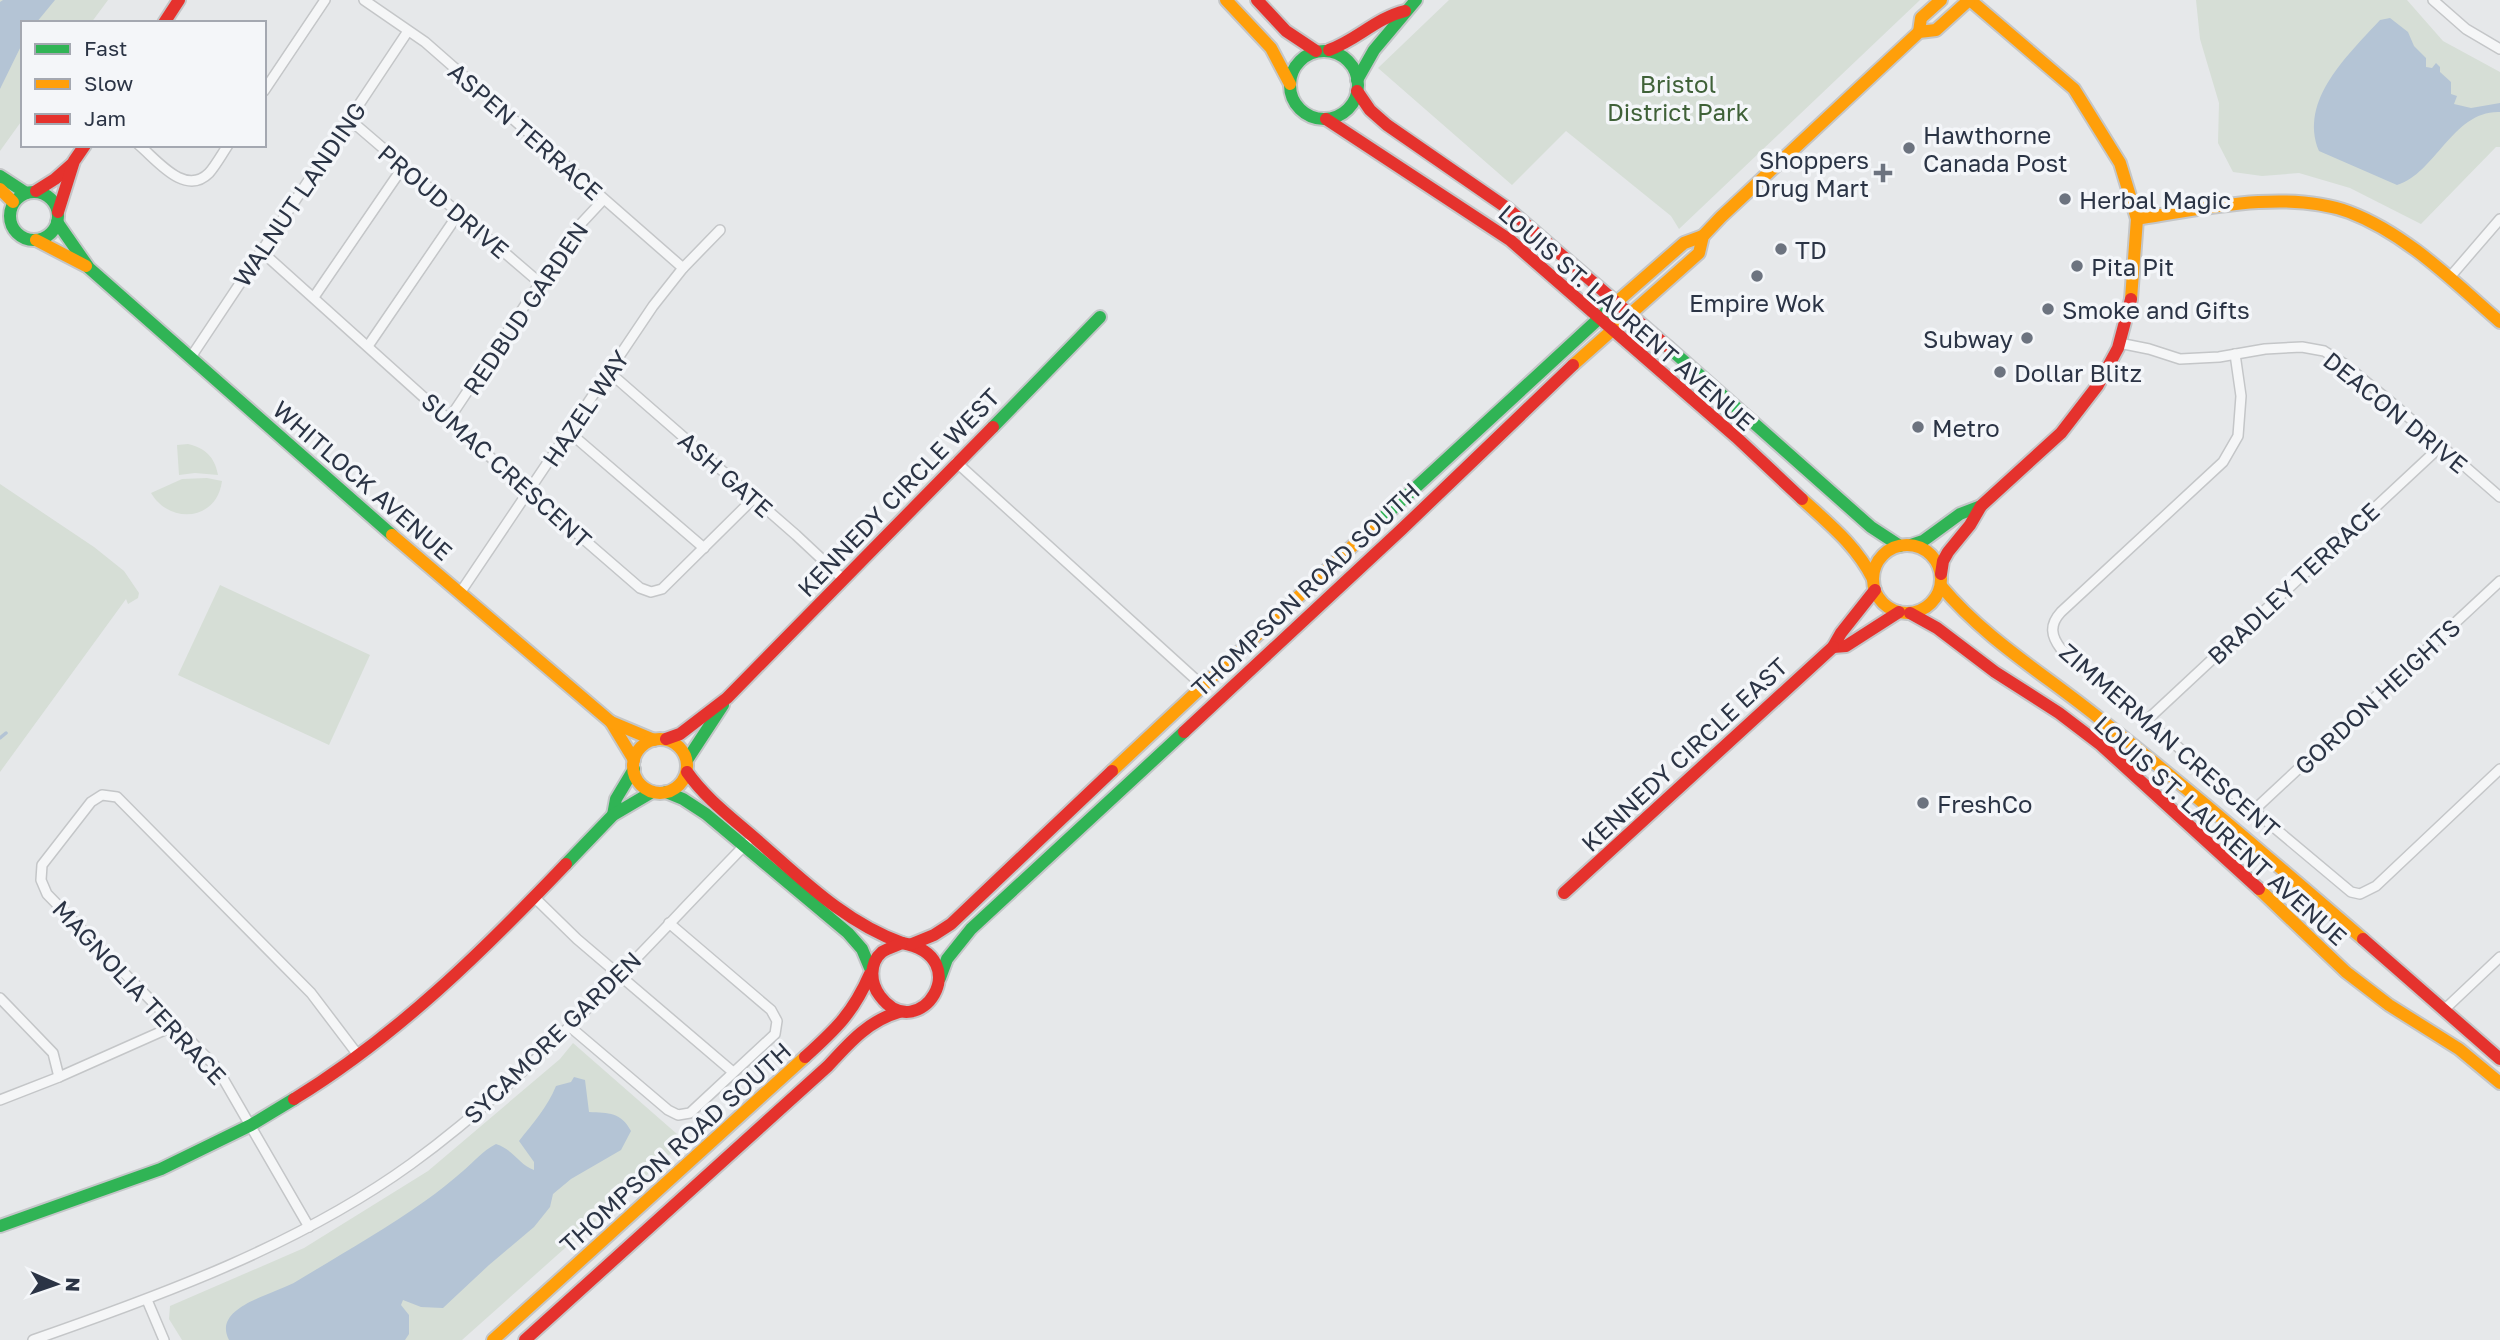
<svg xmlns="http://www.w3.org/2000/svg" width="2500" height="1340" font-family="'Golos Text',sans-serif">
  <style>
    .green { fill: #d6ded6 }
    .water { fill: #b4c4d5 }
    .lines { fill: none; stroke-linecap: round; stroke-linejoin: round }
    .stream { stroke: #b4c4d5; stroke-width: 3.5 }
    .street-casing { stroke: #c4c6c8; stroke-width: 12 }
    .fast-casing { stroke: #c4c6c8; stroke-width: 16 }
    .slow-casing { stroke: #c4c6c8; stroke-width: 16 }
    .jam-casing { stroke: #c4c6c8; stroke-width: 16 }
    .street { stroke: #f5f6f7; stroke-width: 9 }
    .fast { stroke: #30b455; stroke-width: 12 }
    .slow { stroke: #ff9f0a; stroke-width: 12 }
    .jam { stroke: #e5322d; stroke-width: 12 }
    .poi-dot { fill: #6c737f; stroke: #f4f6f9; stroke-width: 2.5 }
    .labels { text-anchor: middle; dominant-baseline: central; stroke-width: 7; stroke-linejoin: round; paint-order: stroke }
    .park-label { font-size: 24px; fill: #3f6138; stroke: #f4f6f9 }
    .street-label { font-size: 24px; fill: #2b3445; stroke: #f4f6f9 }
    .poi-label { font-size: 24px; fill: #2b3445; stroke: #f4f6f9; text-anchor: start }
  </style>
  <rect width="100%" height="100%" fill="#e6e8ea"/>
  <!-- green -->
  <g class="green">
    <path d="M 0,0 L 108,0 L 91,23 L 23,23 L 23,119 L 0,151 Z"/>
    <path d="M 1449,0 L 1920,0 L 1679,229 L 1671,216 L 1566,131 L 1512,185 L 1378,68 Z"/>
    <path d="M 2196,0 L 2407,0 L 2443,41 L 2500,72 L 2500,147 L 2496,147 L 2421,224 L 2350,188 L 2299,173 L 2262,176 L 2233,172 L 2218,143 L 2219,103 L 2200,39 Z"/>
    <path d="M 188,444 C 205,448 215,457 218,475 L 195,473 L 179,475 L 177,445 Z"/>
    <path d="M 207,478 L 222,481 C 217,521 170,525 151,493 L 182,479 Z"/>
    <path d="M 0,484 L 94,547 L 124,571 L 139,593 L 138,598 L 128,604 L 126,599 L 0,772 Z"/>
    <path d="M 220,585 L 370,655 L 329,745 L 178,675 Z"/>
    <path d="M 573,1043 L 685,1141 L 462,1340 L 182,1340 L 169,1319 L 170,1306 L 304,1248 L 428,1171 L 560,1059 Z"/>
  </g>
  <!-- water -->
  <g class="water">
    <path d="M 3,0 L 55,0 L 36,23 L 23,23 L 23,42 L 0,89 L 0,2 Z"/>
    <path d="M 2390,18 L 2408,32 L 2414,46 L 2426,58 L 2426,67 L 2432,68 L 2436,63 L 2440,67 L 2440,72 L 2451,82 L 2451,94 L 2457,96 L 2454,104 L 2471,108 L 2500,103 L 2500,112 C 2453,110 2436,173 2397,185 L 2319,151 C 2298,100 2349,54 2380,20 Z"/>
    <path d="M 574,1077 L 585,1080 L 589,1112 C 609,1113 621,1112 631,1131 L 621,1150 L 571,1179 L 553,1194 L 550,1207 L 534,1227 L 489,1265 L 443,1308 L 421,1307 L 403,1300 L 401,1305 L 409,1315 L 409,1334 L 405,1340 L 229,1340 C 211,1306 277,1294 297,1281 C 340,1255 384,1230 425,1201 C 438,1192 451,1181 463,1171 C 476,1160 481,1152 496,1144 C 514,1150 519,1165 534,1170 L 534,1162 L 519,1141 C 533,1123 547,1108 556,1086 L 571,1082 Z"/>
  </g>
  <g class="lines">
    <!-- stream -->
    <path class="stream" d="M 0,738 L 6,733"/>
    <!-- street casing -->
    <g class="street-casing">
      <g id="street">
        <path d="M 364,0 L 425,42 L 683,268"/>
        <path d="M 2433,0 L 2466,29 L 2500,49"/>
        <path d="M 264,91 L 325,0"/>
        <path d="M 349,119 L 540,283"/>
        <path d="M 139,145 C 157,160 185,197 209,173 C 216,165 222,154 228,145"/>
        <path d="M 260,250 L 528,491 L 640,588 L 651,592 L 662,589 L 754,498"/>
        <path d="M 2450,277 L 2500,219"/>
        <path d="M 314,297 L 403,167"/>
        <path d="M 2119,343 L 2149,349 L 2180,359 L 2219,357 L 2265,349 L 2302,347 L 2324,351 L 2343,363 L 2398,408 L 2500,497"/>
        <path d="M 368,346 L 459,213"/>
        <path d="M 2235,354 L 2241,396 L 2238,436 L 2223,462 L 2061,612 C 2049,625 2051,636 2061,649 L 2351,892 L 2360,894 L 2376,886 L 2500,769"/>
        <path d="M 191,357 L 408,31"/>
        <path d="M 609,372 L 796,535 L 842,578"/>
        <path d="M 449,419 L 576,229 L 603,200"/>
        <path d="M 569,432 L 704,548"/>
        <path d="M 956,462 L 1203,686"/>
        <path d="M 460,593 L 653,306 L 683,268 L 720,230"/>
        <path d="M 2146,721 L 2441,446"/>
        <path d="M 2253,811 L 2500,581"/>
        <path d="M 534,897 L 577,939 L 733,1072"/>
        <path d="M 0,998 L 53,1053 L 59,1077"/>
        <path d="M 2446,1008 L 2500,957"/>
        <path d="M 569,1026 L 668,1110 L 678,1115 L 690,1113 L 775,1034 L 777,1021 L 771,1010 L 669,923"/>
        <path d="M 0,1100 L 59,1077 L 176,1025"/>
        <path d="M 309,1227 L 217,1068 L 47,894 L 41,880 L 42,865 L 91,802 L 102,795 L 117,797 L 311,993 L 358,1055"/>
        <path d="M 147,1300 L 164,1340"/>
        <path d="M 33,1340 C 162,1295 299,1245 411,1164 C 536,1073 639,953 747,843"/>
      </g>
    </g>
    <!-- fast casing -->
    <g class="fast-casing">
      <g id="fast">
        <circle cx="1324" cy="85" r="34"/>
        <path d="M 1357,80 L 1374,50 L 1416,0"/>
        <path d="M 0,176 L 26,193"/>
        <circle cx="34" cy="216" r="24"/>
        <path d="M 57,222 L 89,268 L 392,535"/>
        <path d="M 1668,347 L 1871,527 L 1900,546"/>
        <path d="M 993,427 L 1100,317"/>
        <path d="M 1375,525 L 1619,300"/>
        <path d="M 1911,545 L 1923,541 L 1960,514 L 1981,506"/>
        <path d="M 687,760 L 723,705"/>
        <path d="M 666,792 L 683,799 L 706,814 L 848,933 L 862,949 L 870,968"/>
        <path d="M 613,815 L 616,799 L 634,769"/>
        <path d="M 566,864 L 613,815 L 652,792"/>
        <path d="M 940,978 L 947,959 L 971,929 L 1184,732"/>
        <path d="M 0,1226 L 161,1169 L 251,1125 L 294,1099"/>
      </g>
    </g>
    <!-- slow casing -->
    <g class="slow-casing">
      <g id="slow">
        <path d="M 1226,0 L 1271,48 L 1290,84"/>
        <path d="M 1970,0 L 2074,89 L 2120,163 L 2137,219 L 2131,299"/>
        <path d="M 1919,32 L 1921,18 L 1941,0"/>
        <path d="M 0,189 L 13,202"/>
        <path d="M 2137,219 C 2200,209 2288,189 2349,212 C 2407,234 2454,282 2500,322"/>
        <path d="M 36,240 L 86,266"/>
        <path d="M 1619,300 L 1684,243 L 1703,236"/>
        <path d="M 1573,365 L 1699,253 L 1703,236 L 1721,217 L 1919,32 L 1936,30 L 1969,0"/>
        <path d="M 1802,499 C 1829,524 1856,545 1873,579"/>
        <path d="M 392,535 L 611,722 L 634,760"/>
        <circle cx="1907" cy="579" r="34"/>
        <path d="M 1941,586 C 1986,640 2046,675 2100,719 C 2190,790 2276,864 2363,939"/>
        <path d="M 611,722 L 654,740"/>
        <circle cx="660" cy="766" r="27"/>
        <path d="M 1112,771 L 1375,525"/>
        <path d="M 2259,889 L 2346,972 L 2389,1005 L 2459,1049 L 2500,1083"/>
        <path d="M 493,1340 L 805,1057"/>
      </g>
    </g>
    <!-- jam casing -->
    <g class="jam-casing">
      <g id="jam">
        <path d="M 1257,0 L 1286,31 L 1316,51"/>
        <path d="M 164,23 L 179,0"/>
        <path d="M 1329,50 C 1357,40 1376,18 1405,11"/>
        <path d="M 1357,91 L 1370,110 L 1387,125 L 1507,208 L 1668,347"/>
        <path d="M 1326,119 L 1510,240 L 1736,437 L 1802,499"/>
        <path d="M 36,191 L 55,179 L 72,164"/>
        <path d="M 58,212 L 74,161 L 85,145"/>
        <path d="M 1941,574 L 1943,561 L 1948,552 L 1970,525 L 1981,506 L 2061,433 L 2098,385 L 2118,348 L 2131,299"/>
        <path d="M 1875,590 L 1841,633 L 1833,647 L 1846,646 L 1899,612"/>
        <path d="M 1910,613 L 1937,628 L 1995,672 L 2059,713 L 2101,745 L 2259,889"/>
        <path d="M 1184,732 L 1402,529 L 1573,365"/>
        <path d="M 666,739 L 680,734 L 727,698 L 993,427"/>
        <path d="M 687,772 C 706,799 732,818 757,840 C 803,880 844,922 902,943"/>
        <path d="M 1564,893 L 1833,647"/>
        <path d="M 2363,939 L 2500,1059"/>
        <path d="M 902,943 C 978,957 919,1048 880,996 C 870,983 869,963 882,952 C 888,948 896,946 902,943 Z"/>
        <path d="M 912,944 L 934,935 L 951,924 L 1112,771"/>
        <path d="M 805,1057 C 836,1029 853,1013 870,974"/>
        <path d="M 294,1099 C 397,1036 483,951 566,864"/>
        <path d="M 525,1340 L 828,1066 C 849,1043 868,1021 899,1012"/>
      </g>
    </g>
    <!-- street -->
    <use href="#street" class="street"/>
    <!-- fast -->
    <use href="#fast" class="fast"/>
    <!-- slow -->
    <use href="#slow" class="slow"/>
    <!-- jam -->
    <use href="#jam" class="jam"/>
  </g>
  <!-- markers -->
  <g class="poi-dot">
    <circle cx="1909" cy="148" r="7"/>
    <path d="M1879.5 162.5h7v7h7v7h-7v7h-7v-7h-7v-7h7z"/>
    <circle cx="2065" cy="199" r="7"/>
    <circle cx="1781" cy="249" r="7"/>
    <circle cx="2077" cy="266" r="7"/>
    <circle cx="1757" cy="276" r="7"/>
    <circle cx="2048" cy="309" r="7"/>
    <circle cx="2027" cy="338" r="7"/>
    <circle cx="2000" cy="372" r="7"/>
    <circle cx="1918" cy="427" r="7"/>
    <circle cx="1923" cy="803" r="7"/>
  </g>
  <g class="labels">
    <!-- park labels -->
    <g class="park-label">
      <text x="1678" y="83">Bristol<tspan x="1678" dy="28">District Park</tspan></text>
    </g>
    <!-- street labels -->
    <g class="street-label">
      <text transform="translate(526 131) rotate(41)">ASPEN TERRACE</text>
      <text transform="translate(299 194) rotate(-56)">WALNUT LANDING</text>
      <text transform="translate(444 201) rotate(40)">PROUD DRIVE</text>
      <text transform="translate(525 308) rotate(-56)">REDBUD GARDEN</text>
      <text transform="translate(1627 317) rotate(41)">LOUIS ST. LAURENT AVENUE</text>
      <text transform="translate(585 408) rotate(-56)">HAZEL WAY</text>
      <text transform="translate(2396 412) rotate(39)">DEACON DRIVE</text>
      <text transform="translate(507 470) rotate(42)">SUMAC CRESCENT</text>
      <text transform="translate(726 474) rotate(41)">ASH GATE</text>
      <text transform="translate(363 480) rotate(41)">WHITLOCK AVENUE</text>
      <text transform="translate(898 492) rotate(-46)">KENNEDY CIRCLE WEST</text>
      <text transform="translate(2293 583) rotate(-43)">BRADLEY TERRACE</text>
      <text transform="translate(1305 589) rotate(-43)">THOMPSON ROAD SOUTH</text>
      <text transform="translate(2377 696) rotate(-43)">GORDON HEIGHTS</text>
      <text transform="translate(2170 740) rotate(41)">ZIMMERMAN CRESCENT</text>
      <text transform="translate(1684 754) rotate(-43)">KENNEDY CIRCLE EAST</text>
      <text transform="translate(2221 830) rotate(42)">LOUIS ST. LAURENT AVENUE</text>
      <text transform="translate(140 992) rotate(47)">MAGNOLIA TERRACE</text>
      <text transform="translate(552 1037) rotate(-44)">SYCAMORE GARDEN</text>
      <text transform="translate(675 1147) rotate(-42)">THOMPSON ROAD SOUTH</text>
    </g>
    <!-- poi labels -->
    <g class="poi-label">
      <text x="1923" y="134">Hawthorne<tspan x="1923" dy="28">Canada Post</tspan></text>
      <text x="1869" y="159" text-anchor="end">Shoppers<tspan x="1869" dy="28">Drug Mart</tspan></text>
      <text x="2079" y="199">Herbal Magic</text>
      <text x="1795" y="249">TD</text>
      <text x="2091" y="266">Pita Pit</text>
      <text x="1757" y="302" text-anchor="middle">Empire Wok</text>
      <text x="2062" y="309">Smoke and Gifts</text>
      <text x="2013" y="338" text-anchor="end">Subway</text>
      <text x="2014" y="372">Dollar Blitz</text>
      <text x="1932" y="427">Metro</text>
      <text x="1937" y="803">FreshCo</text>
    </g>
  </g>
  <!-- legend -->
  <rect x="21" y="21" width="245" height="126" fill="#f4f6f9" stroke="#a4a8b1" stroke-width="2"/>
  <rect x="35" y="44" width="35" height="10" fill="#30b455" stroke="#a4a8b1" stroke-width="2"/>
  <text x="84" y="56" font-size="21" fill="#2b3445">Fast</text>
  <rect x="35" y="79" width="35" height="10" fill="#ff9f0a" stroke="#a4a8b1" stroke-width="2"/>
  <text x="84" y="91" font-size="21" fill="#2b3445">Slow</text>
  <rect x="35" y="114" width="35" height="10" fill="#e5322d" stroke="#a4a8b1" stroke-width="2"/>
  <text x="84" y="126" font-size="21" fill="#2b3445">Jam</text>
  <!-- north arrow -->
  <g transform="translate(56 1284) rotate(92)" stroke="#f4f6f9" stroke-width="5" paint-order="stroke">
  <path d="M0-5L12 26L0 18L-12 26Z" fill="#2b3445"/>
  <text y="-10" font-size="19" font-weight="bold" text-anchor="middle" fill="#2b3445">N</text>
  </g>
</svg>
